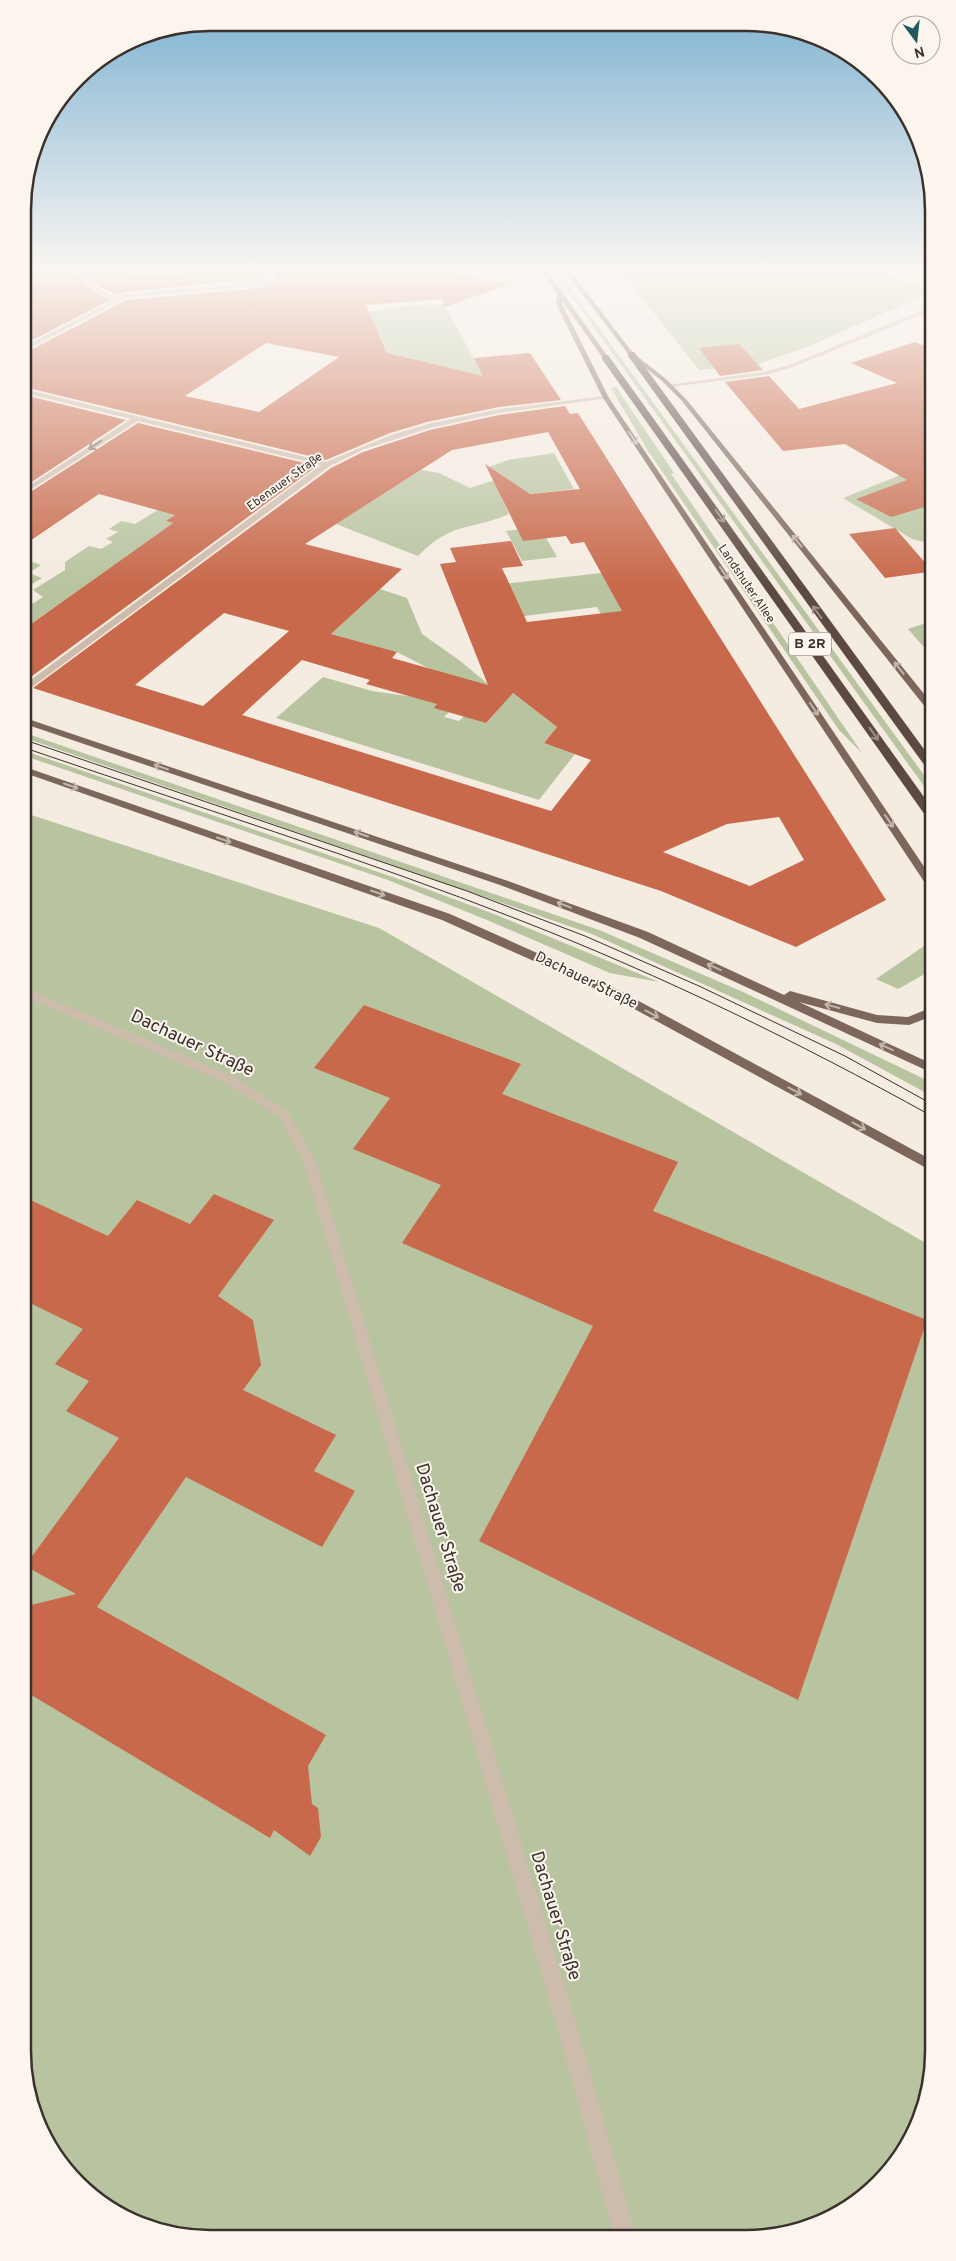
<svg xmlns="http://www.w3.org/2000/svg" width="956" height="2261" font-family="Overpass,sans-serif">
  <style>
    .green { fill: #b8c4a0; fill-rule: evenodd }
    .building { fill: #c8694b; fill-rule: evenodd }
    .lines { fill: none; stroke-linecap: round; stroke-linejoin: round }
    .minor { fill: #cdbbac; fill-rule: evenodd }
    .major { fill: #7d675c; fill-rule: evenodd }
    .highway { fill: #5c4a42; fill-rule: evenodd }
    .tram { stroke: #3b302b; stroke-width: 1 }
    .oneway { stroke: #c2b5ac }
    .oneway2 { stroke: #7d6f65 }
    .oneway3 { stroke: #9c8e87 }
    .labels { text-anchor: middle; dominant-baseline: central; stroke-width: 4; stroke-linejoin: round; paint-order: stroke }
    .far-street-label { font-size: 12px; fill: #3b302b; stroke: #fbf5ee }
    .shield { fill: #fbf5ee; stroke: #756b66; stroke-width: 1 }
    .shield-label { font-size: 14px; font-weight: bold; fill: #3b302b }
    .street-label { font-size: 15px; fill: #3b302b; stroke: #fbf5ee }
    .near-street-label { font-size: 18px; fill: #3b302b; stroke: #fbf5ee }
    .rim { fill: none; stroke: #3b302b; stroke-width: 2.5 }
  </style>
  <rect width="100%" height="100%" fill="#f4ebe1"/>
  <!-- green -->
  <g class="green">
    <path d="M 552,269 L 556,269 L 929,782 L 929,793 Z"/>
    <path d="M 619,269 L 877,269 L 928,290 L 928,294 L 807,347 L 758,364 L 699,370 Z"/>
    <path d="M 444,304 L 474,359 L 499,357 L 519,387 L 284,418 L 386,350 L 378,332 L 364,313 L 397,307 Z"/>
    <path d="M 616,387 L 674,473 L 671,474 L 674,478 L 862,753 L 839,730 L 648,451 L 611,388 Z"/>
    <path d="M 554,453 L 574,489 L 501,497 L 509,514 C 470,531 452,521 418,556 L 336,524 L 421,470 L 439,473 L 470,488 L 504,477 L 489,467 L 508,460 Z"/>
    <path d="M 928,464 L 928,543 L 912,539 L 843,498 Z"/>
    <path d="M 158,510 L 176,514 L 167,521 L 173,523 L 31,624 L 24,622 L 24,609 L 43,597 L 33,590 L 65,570 L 65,562 L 89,546 L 101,549 L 113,542 L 106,539 L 118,532 L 109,529 L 121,521 L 135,524 Z"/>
    <path d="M 540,527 L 557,557 L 522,561 L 506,531 Z"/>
    <path d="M 24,559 L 41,565 L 29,573 L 42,578 L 24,589 Z"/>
    <path d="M 619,571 L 657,634 L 615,640 L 597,607 L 491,620 L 477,587 Z"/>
    <path d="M 380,589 L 407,598 L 422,634 L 459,660 L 488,684 L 514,694 L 557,727 L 544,743 L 575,754 L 539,800 L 276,718 L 323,677 L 372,691 L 407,696 L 432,670 L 397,652 L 331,634 ZM 498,709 L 486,723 L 464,716 L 459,721 L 444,717 L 449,712 Z"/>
    <path d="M 929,622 L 929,653 L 908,629 Z"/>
    <path d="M 25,733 L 599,930 L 743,992 L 912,1073 L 930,1082 L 930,1095 L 836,1044 L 592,934 L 25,738 Z"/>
    <path d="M 25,751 L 416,885 L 494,914 L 659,982 L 610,973 L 487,920 L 388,880 L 25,756 Z"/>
    <path d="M 25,813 L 379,928 L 931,1246 L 933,2063 L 919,2123 L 887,2174 L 840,2213 L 794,2232 L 174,2235 L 127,2219 L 78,2184 L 47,2145 L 29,2099 Z"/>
    <path d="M 924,946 L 930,955 L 930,971 L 898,989 L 876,979 Z"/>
  </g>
  <!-- building -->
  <g class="building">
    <path d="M 23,269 L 72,269 L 94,292 L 110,300 L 23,345 Z"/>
    <path d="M 83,269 L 127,269 L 134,277 L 222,269 L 264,269 L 265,278 L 125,292 L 118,295 L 100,287 Z"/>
    <path d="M 274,269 L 459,269 L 459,276 L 510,284 L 445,307 L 441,299 L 366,305 L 387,353 L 483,376 L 474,358 L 530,353 L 561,400 L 499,407 L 427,422 L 390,433 L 326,460 L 24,387 L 23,354 L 127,300 L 259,288 L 275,281 ZM 266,343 L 339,357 L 259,412 L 185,396 Z"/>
    <path d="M 915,342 L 928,347 L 928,506 L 891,517 L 856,499 L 907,480 L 845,444 L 783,451 L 725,382 L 769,376 L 799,409 L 897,383 L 851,363 Z"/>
    <path d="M 739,344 L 763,370 L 720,376 L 699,348 Z"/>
    <path d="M 24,395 L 126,420 L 24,487 Z"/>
    <path d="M 565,406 L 570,414 L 578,413 L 886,900 L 796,947 L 661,891 L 33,688 L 331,468 L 363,452 L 430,430 L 499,415 ZM 548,432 L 580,489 L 530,494 L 485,464 L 523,541 L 566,536 L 571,544 L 584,542 L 622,611 L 527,622 L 502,568 L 523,566 L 511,541 L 450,548 L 456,562 L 440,564 L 488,685 L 392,658 L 397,652 L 331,634 L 402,569 L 305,544 L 452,450 ZM 224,613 L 289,631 L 203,706 L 135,685 ZM 302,660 L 370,680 L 366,684 L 437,704 L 434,708 L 486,723 L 513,693 L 557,727 L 544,743 L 591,760 L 551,811 L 242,715 ZM 779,817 L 804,860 L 750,886 L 663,852 L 727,824 Z"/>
    <path d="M 138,423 L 317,466 L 24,682 L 24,629 L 173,523 L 166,521 L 175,515 L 99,494 L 24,545 L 24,496 Z"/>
    <path d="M 895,528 L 928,566 L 928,572 L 885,578 L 849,534 Z"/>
    <path d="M 364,1005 L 521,1064 L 502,1094 L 678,1162 L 653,1211 L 927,1320 L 798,1700 L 479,1541 L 593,1326 L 402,1243 L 441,1185 L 353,1149 L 390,1098 L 314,1068 Z"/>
    <path d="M 214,1194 L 274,1220 L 218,1296 L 253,1320 L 261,1365 L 243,1390 L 336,1435 L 314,1471 L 355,1491 L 322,1547 L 186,1477 L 97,1607 L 326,1735 L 308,1766 L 312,1804 L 318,1808 L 321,1837 L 310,1856 L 274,1830 L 270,1838 L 28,1693 L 27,1606 L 76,1594 L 27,1567 L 27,1563 L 119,1438 L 66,1411 L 89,1381 L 55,1364 L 83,1329 L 26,1301 L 26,1198 L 108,1236 L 137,1200 L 190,1224 Z"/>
  </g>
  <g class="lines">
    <!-- minor -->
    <g class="minor">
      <path d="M 74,269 L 80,269 L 99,289 L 118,297 L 125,294 L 258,282 L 267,279 L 266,269 L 272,269 L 273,280 L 259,286 L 126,298 L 23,352 L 23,347 L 114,300 L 95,291 Z"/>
      <path d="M 897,269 L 905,269 L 928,278 L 928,282 Z"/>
      <path d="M 928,308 L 928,312 L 793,367 L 766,375 L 670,387 L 667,385 L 763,372 L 789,365 Z"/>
      <path d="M 24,389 L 326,462 L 391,435 L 428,424 L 499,409 L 606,396 L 609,398 L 499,413 L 430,428 L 362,450 L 330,466 L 24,693 L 24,685 L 321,465 L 138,421 L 24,494 L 24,489 L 131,419 L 24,393 Z"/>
      <path d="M 25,988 L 232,1076 L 286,1110 L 315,1159 L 584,2051 L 635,2233 L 613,2233 L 564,2051 L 303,1160 L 278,1116 L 224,1082 L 25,997 Z"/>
    </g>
    <!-- major -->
    <g class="major">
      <path d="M 540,269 L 546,269 L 608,357 L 603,358 L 562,301 L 562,304 L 609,398 L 929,874 L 929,884 L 925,883 L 603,398 L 556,304 L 557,294 Z"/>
      <path d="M 563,269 L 569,269 L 633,353 L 666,379 L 686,399 L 929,700 L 929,709 L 926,708 L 682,401 L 662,381 L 629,355 Z"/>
      <path d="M 25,718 L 508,881 L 648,932 L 784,995 L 790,991 L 877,1015 L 908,1017 L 930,1008 L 930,1017 L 909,1025 L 877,1023 L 799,1002 L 930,1063 L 930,1072 L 640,938 L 500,885 L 25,724 Z"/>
      <path d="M 25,767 L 450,914 L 613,987 L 930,1159 L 930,1170 L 605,993 L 442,920 L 25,773 Z"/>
    </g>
    <!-- highway -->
    <g class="highway">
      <path d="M 628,352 L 634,352 L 929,756 L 929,767 L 925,766 L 628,356 Z"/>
      <path d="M 602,355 L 608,355 L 929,804 L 929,816 L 925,815 L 602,359 Z"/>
    </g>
    <!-- tram -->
    <g class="tram">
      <path d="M 25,740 L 467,891 L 585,936 L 699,986 L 845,1056 L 930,1103"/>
      <path d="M 25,748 C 191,805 359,857 522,921 C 663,976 798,1042 930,1115"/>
    </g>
  </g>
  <!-- one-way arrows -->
  <defs><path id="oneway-shaft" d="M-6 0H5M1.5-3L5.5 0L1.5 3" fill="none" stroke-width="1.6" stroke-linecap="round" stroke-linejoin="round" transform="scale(1.25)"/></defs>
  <g class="oneway">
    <use href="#oneway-shaft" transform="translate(633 438) rotate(56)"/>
    <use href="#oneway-shaft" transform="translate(797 541) rotate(-129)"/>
    <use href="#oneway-shaft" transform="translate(724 573) rotate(56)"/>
    <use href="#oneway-shaft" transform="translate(899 668) rotate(-128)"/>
    <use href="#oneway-shaft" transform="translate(814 709) rotate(56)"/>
    <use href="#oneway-shaft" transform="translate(161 767) rotate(-161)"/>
    <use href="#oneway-shaft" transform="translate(71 786) rotate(19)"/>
    <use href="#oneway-shaft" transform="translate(889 821) rotate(56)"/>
    <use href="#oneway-shaft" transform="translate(361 834) rotate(-161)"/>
    <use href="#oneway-shaft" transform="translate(224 840) rotate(19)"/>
    <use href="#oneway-shaft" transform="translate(378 893) rotate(19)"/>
    <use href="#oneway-shaft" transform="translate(564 905) rotate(-159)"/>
    <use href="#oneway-shaft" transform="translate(714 967) rotate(-156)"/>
    <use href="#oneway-shaft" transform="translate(832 1006) rotate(-165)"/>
    <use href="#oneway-shaft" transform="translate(652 1014) rotate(28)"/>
    <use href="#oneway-shaft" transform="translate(886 1047) rotate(-155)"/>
    <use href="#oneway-shaft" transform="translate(795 1091) rotate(28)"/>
    <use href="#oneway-shaft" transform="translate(859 1126) rotate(29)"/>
  </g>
  <use class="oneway2" href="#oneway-shaft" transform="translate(95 445) rotate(147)"/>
  <g class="oneway3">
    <use href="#oneway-shaft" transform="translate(720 516) rotate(55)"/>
    <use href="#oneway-shaft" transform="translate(817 612) rotate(-126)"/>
    <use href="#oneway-shaft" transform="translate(874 734) rotate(55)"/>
  </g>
  <!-- sky -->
  <linearGradient id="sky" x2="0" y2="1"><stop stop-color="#7eb2d2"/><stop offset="0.46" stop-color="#faf6f2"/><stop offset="1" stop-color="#faf6f2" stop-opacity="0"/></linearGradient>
  <rect width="956" height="586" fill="url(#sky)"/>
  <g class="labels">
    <!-- far-street labels -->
    <g class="far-street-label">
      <text transform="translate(285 482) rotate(-36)">Ebenauer Straße</text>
      <text transform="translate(746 584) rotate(56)">Landshuter Allee</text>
    </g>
    <!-- shield labels -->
    <rect class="shield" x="789" y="632.5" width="42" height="23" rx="4"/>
    <g class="shield-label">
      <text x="810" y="644">B 2R</text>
    </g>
    <!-- street labels -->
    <g class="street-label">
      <text transform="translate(586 981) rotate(26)">Dachauer Straße</text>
    </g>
    <!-- near-street labels -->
    <g class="near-street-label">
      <text transform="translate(192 1044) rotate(25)">Dachauer Straße</text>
      <text transform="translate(440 1528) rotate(73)">Dachauer Straße</text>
      <text transform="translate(555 1916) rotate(73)">Dachauer Straße</text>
    </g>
  </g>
  <!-- crop -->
  <path d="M0 0H956V2261H0ZM210 31H746A179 179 0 0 1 925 210V2051A179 179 0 0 1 746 2230H210A179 179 0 0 1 31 2051V210A179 179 0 0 1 210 31Z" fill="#fbf5ee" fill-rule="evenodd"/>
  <path class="rim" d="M210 31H746A179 179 0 0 1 925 210V2051A179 179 0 0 1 746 2230H210A179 179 0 0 1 31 2051V210A179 179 0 0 1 210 31Z"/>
  <!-- north arrow -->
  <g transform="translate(916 40) rotate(165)"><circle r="24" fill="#fbf5ee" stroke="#aea6a0"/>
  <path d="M0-4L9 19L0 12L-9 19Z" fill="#1f5a5e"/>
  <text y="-8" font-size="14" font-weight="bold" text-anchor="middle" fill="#3b302b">N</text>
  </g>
</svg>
